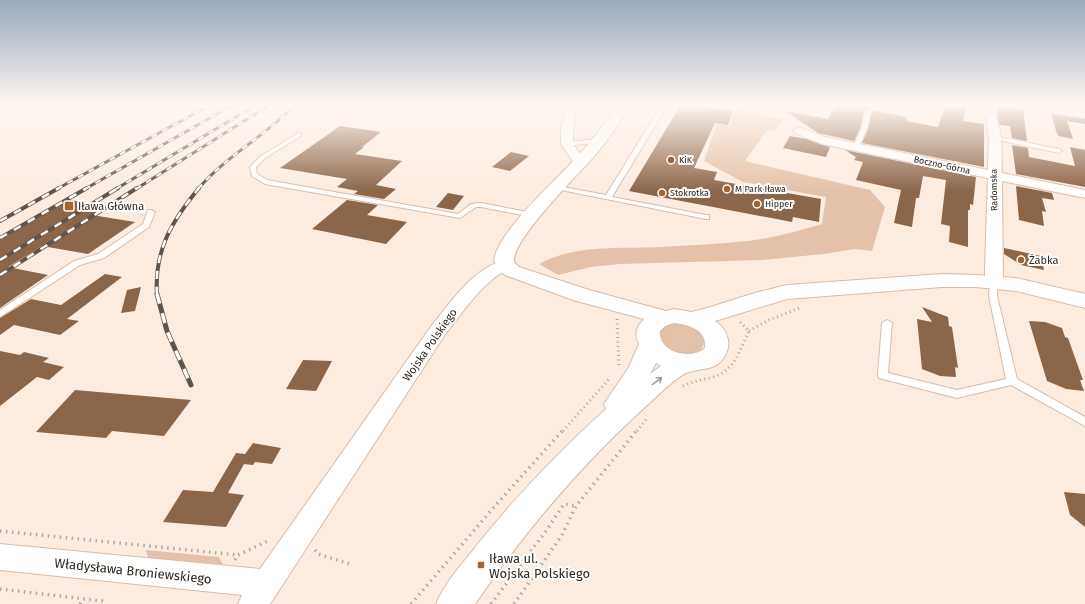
<svg xmlns="http://www.w3.org/2000/svg" width="1085" height="604" font-family="'Fira Sans',sans-serif">
  <style>
    .green { fill: #e3c2a9 }
    .building { fill: #8c6649 }
    .lines { fill: none; stroke-linecap: round; stroke-linejoin: round }
    .service-casing { stroke: #d6bca9; stroke-width: 2 }
    .minor-casing { stroke: #d6bca9; stroke-width: 2 }
    .tertiary-casing { stroke: #d6bca9; stroke-width: 2 }
    .path-far1 { stroke: #b3a69b; stroke-width: 3; stroke-dasharray: 1 3.5; stroke-linecap: butt }
    .path { stroke: #b3a69b; stroke-width: 3.5; stroke-dasharray: 1.5 4.5; stroke-linecap: butt }
    .service { fill: #fff; fill-rule: evenodd }
    .minor { fill: #fff; fill-rule: evenodd }
    .tertiary { fill: #fff; fill-rule: evenodd }
    .rail-far2-casing { stroke: #5f554c; stroke-width: 3 }
    .rail-far1-casing { stroke: #5f554c; stroke-width: 4 }
    .rail-casing { stroke: #5f554c; stroke-width: 5 }
    .rail-far2 { stroke: #fff; stroke-width: 2; stroke-dasharray: 6; stroke-linecap: butt }
    .rail-far1 { stroke: #fff; stroke-width: 2.5; stroke-dasharray: 8; stroke-linecap: butt }
    .rail { stroke: #fff; stroke-width: 3.5; stroke-dasharray: 10; stroke-linecap: butt }
    .oneway { stroke: #a19d9a }
    .poi-dot { fill: #a4642d; stroke: #fff; stroke-width: 1.5 }
    .labels { text-anchor: middle; dominant-baseline: central; stroke-width: 4; stroke-linejoin: round; paint-order: stroke }
    .far-poi-label { font-size: 9px; fill: #2f261e; stroke: #fff; text-anchor: start }
    .far-street-label { font-size: 9px; fill: #2f261e; stroke: #fff }
    .poi-label { font-size: 11px; fill: #2f261e; stroke: #fff; text-anchor: start }
    .street-label { font-size: 11px; fill: #2f261e; stroke: #fff }
    .near-poi-label { font-size: 13px; fill: #2f261e; stroke: #fff; text-anchor: start }
    .near-street-label { font-size: 13px; fill: #2f261e; stroke: #fff }
  </style>
  <rect width="100%" height="100%" fill="#fcece0"/>
  <!-- green -->
  <g class="green">
    <path d="M 736,110 L 783,119 L 775,131 L 767,130 L 745,161 L 870,190 L 885,207 L 872,251 L 855,249 L 824,254 L 762,260 L 620,264 L 591,267 L 558,275 L 539,264 C 575,244 620,249 661,247 C 690,245 719,244 748,241 C 773,238 798,231 822,224 L 826,197 L 743,182 L 704,161 L 717,124 L 729,126 Z"/>
    <path d="M 674,324 C 720,324 708,366 674,352 C 671,351 667,350 666,348 C 662,344 660,338 658,334 C 662,327 667,325 674,324 Z"/>
    <path d="M 146,550 L 219,557 L 223,565 L 148,558 Z"/>
  </g>
  <!-- building -->
  <g class="building">
    <path d="M 680,106 L 700,106 L 733,111 L 728,125 L 715,123 L 694,168 L 717,172 L 714,180 L 821,199 L 819,222 L 793,217 L 792,222 L 629,191 Z"/>
    <path d="M 835,106 L 871,106 L 870,110 L 867,109 L 864,112 L 860,129 L 854,141 L 818,133 L 785,111 L 828,119 Z"/>
    <path d="M 945,106 L 966,108 L 963,121 L 984,124 L 984,167 L 862,143 L 868,129 L 872,112 L 871,110 L 907,117 L 906,121 L 938,127 Z"/>
    <path d="M 997,106 L 1023,109 L 1027,141 L 1012,138 L 1010,126 L 1000,125 L 997,117 Z"/>
    <path d="M 1051,114 L 1085,119 L 1085,124 L 1067,121 L 1073,139 L 1059,136 L 1057,134 Z"/>
    <path d="M 340,126 L 381,132 L 362,147 L 364,147 L 355,154 L 402,161 L 376,185 L 396,189 L 384,199 L 354,194 L 358,191 L 337,187 L 347,179 L 280,168 Z"/>
    <path d="M 790,136 L 806,139 L 830,147 L 826,157 L 783,148 Z"/>
    <path d="M 1012,145 L 1028,148 L 1029,157 L 1075,166 L 1070,147 L 1085,150 L 1085,187 L 1016,174 Z"/>
    <path d="M 845,150 L 976,177 L 973,205 L 970,204 L 970,210 L 968,210 L 968,247 L 949,242 L 950,226 L 941,224 L 946,180 L 923,176 L 919,198 L 916,198 L 912,227 L 894,223 L 901,190 L 856,180 L 863,162 L 854,160 L 856,157 Z"/>
    <path d="M 511,152 L 529,156 L 510,171 L 492,167 Z"/>
    <path d="M 1016,186 L 1052,193 L 1054,200 L 1042,198 L 1046,212 L 1042,211 L 1044,226 L 1019,220 Z"/>
    <path d="M 448,193 L 464,196 L 453,210 L 436,207 Z"/>
    <path d="M 69,200 L 107,206 L 92,215 L 135,222 L 88,254 L 42,246 L 8,267 L 48,275 L 0,308 L 0,240 Z"/>
    <path d="M 347,200 L 378,205 L 367,215 L 407,222 L 386,244 L 312,229 Z"/>
    <path d="M 1004,248 L 1041,256 L 1044,270 L 1021,265 L 1004,254 Z"/>
    <path d="M 105,274 L 122,277 L 67,319 L 79,321 L 60,335 L 14,325 L 0,335 L 0,318 L 31,299 L 61,305 Z"/>
    <path d="M 141,287 L 135,311 L 121,313 L 127,290 Z"/>
    <path d="M 922,307 L 948,317 L 949,326 L 952,327 L 958,368 L 955,367 L 956,377 L 940,376 L 922,369 L 917,319 L 932,322 Z"/>
    <path d="M 1029,321 L 1045,322 L 1062,328 L 1065,337 L 1068,338 L 1083,380 L 1080,380 L 1084,391 L 1066,389 L 1047,381 Z"/>
    <path d="M 0,351 L 20,355 L 24,352 L 49,358 L 43,362 L 64,367 L 49,380 L 37,377 L 0,406 Z"/>
    <path d="M 303,360 L 332,361 L 316,391 L 286,389 Z"/>
    <path d="M 75,390 L 191,400 L 164,436 L 112,431 L 106,438 L 36,432 Z"/>
    <path d="M 253,443 L 281,448 L 272,464 L 255,462 L 253,465 L 244,464 L 228,493 L 244,495 L 226,527 L 163,522 L 183,490 L 213,492 L 236,453 L 245,454 Z"/>
    <path d="M 1064,492 L 1085,494 L 1085,527 L 1070,515 Z"/>
  </g>
  <g class="lines">
    <!-- service casing -->
    <g class="service-casing">
      <g id="service">
        <path d="M 4,106 L 11,106 L 0,112 L 0,108 Z"/>
        <path d="M 661,106 L 667,106 L 612,197 L 706,215 L 709,215 L 709,219 L 706,219 L 556,189 L 556,187 L 558,186 L 606,195 Z"/>
        <path d="M 868,110 L 871,112 L 867,129 L 859,147 L 854,148 L 853,147 L 861,129 L 865,112 Z"/>
        <path d="M 299,133 L 301,134 L 301,136 L 265,158 L 256,167 L 257,174 L 267,180 L 458,214 L 471,204 L 481,203 L 532,213 L 536,215 L 532,217 L 481,207 L 476,207 L 460,218 L 265,184 L 252,176 L 250,167 L 261,156 Z"/>
        <path d="M 995,136 L 1059,149 L 1062,151 L 1059,153 L 993,139 L 992,138 Z"/>
        <path d="M 599,139 L 601,140 L 601,142 L 567,146 L 564,144 L 567,142 Z"/>
        <path d="M 148,210 L 151,210 L 155,212 L 149,227 L 104,258 L 80,265 L 0,317 L 0,310 L 74,261 L 98,254 L 143,224 Z"/>
        <path d="M 994,279 L 998,282 L 997,296 L 1017,379 L 1085,417 L 1085,426 L 1011,385 L 957,398 L 879,378 L 878,375 L 882,323 L 887,320 L 892,323 L 888,373 L 957,390 L 1006,379 L 989,296 L 990,282 Z"/>
      </g>
    </g>
    <!-- minor casing -->
    <g class="minor-casing">
      <g id="minor">
        <path d="M 567,106 L 577,106 L 573,128 L 573,144 L 587,163 L 586,166 L 576,166 L 561,144 L 561,128 Z"/>
        <path d="M 971,106 C 974,106 980,105 984,106 C 1005,114 1001,154 1002,173 L 1085,190 L 1085,198 L 1002,181 L 1003,282 L 1000,286 L 994,287 L 988,286 L 985,282 L 985,268 L 988,178 L 822,144 L 795,133 L 793,131 L 795,129 L 799,127 L 825,137 L 988,170 L 989,138 L 986,118 Z"/>
        <path d="M 1028,106 L 1054,106 L 1085,112 L 1085,118 L 1033,109 Z"/>
        <path d="M 505,260 L 511,261 L 513,265 C 508,272 499,273 493,279 C 474,294 461,315 446,333 L 270,604 L 238,604 L 242,595 L 0,570 L 0,544 L 260,569 L 432,325 C 452,301 473,268 505,260 Z"/>
      </g>
    </g>
    <!-- tertiary casing -->
    <g class="tertiary-casing">
      <path id="tertiary" d="M 616,106 L 629,106 C 620,123 609,139 596,154 C 580,173 511,240 514,262 L 519,267 L 589,290 L 666,311 L 674,309 L 691,312 L 704,309 L 755,293 L 787,285 L 942,274 L 976,275 L 1016,278 L 1085,294 L 1085,308 L 1016,291 L 976,287 L 942,287 L 787,299 L 715,321 C 729,330 733,347 722,360 C 713,371 698,368 686,373 C 679,376 662,391 656,397 C 586,459 527,528 475,604 L 436,604 C 445,582 463,563 478,544 C 517,495 560,451 606,409 L 604,404 L 629,367 L 639,344 C 634,335 636,327 644,319 L 573,300 L 505,275 L 499,270 L 494,260 C 498,232 554,182 574,160 C 590,143 604,126 616,106 ZM 674,323 C 690,325 707,330 705,348 C 690,361 658,352 660,331 L 665,326 ZM 656,363 L 661,366 L 650,374 Z"/>
    </g>
    <!-- path-far1 -->
    <g class="path-far1">
      <path d="M 617,319 L 619,368"/>
      <path d="M 749,331 L 769,320 L 802,307"/>
      <path d="M 683,386 C 693,381 703,380 713,377 C 735,371 740,349 749,331 L 739,321"/>
      <path d="M 563,431 L 609,379"/>
      <path d="M 637,431 L 647,418"/>
    </g>
    <!-- path -->
    <g class="path">
      <path d="M 0,531 L 238,555"/>
      <path d="M 315,550 L 318,554 L 350,564"/>
      <path d="M 235,560 L 238,555 L 270,540"/>
      <path d="M 0,589 L 102,601 L 106,604"/>
      <path d="M 80,604 L 83,599"/>
      <path d="M 411,604 L 495,506 L 563,430"/>
      <path d="M 491,604 L 546,531 L 564,504 L 576,506"/>
      <path d="M 514,604 L 562,535 L 576,506 L 637,430"/>
    </g>
    <!-- service -->
    <use href="#service" class="service"/>
    <!-- minor -->
    <use href="#minor" class="minor"/>
    <!-- tertiary -->
    <use href="#tertiary" class="tertiary"/>
    <!-- rail-far2 casing -->
    <g class="rail-far2-casing">
      <g id="rail-far2">
        <path d="M 57,189 L 208,106"/>
        <path d="M 85,189 L 231,106"/>
        <path d="M 116,189 L 254,106"/>
        <path d="M 136,189 L 268,106"/>
        <path d="M 198,189 C 226,156 264,137 294,106"/>
      </g>
    </g>
    <!-- rail-far1 casing -->
    <g class="rail-far1-casing">
      <g id="rail-far1">
        <path d="M 0,221 L 59,188"/>
        <path d="M 0,238 L 87,188"/>
        <path d="M 0,260 L 118,188"/>
        <path d="M 0,275 L 137,188"/>
        <path d="M 157,295 C 154,251 171,222 199,188"/>
      </g>
    </g>
    <!-- rail casing -->
    <g class="rail-casing">
      <path id="rail" d="M 157,294 L 167,331 L 191,385"/>
    </g>
    <!-- rail-far2 -->
    <use href="#rail-far2" class="rail-far2"/>
    <!-- rail-far1 -->
    <use href="#rail-far1" class="rail-far1"/>
    <!-- rail -->
    <use href="#rail" class="rail"/>
  </g>
  <!-- one-way arrows -->
  <defs><path id="oneway-shaft" d="M-6 0H5M1.5-3L5.5 0L1.5 3" fill="none" stroke-width="1.6" stroke-linecap="round" stroke-linejoin="round"/></defs>
  <use class="oneway" href="#oneway-shaft" transform="translate(657 381) rotate(-36)"/>
  <!-- sky -->
  <linearGradient id="sky" x2="0" y2="1"><stop stop-color="#98a9bc"/><stop offset="0.55" stop-color="#fef6f1"/><stop offset="1" stop-color="#fef6f1" stop-opacity="0"/></linearGradient>
  <rect width="1085" height="191" fill="url(#sky)"/>
  <!-- markers -->
  <g class="poi-dot">
    <circle cx="671" cy="160" r="4"/>
    <circle cx="727" cy="189" r="4"/>
    <circle cx="662" cy="193" r="4"/>
    <circle cx="757" cy="204" r="4"/>
    <rect x="64" y="201" width="10" height="10" rx="2"/>
    <circle cx="1021" cy="260" r="4"/>
    <rect x="477" y="561" width="8" height="8" rx="2"/>
  </g>
  <g class="labels">
    <!-- far-poi labels -->
    <g class="far-poi-label">
      <text x="679" y="160">KiK</text>
      <text x="735" y="189">M Park Iława</text>
      <text x="670" y="193">Stokrotka</text>
      <text x="765" y="204">Hipper</text>
    </g>
    <!-- far-street labels -->
    <g class="far-street-label">
      <text transform="translate(942 165) rotate(12)">Boczno-Górna</text>
      <text transform="translate(994 190) rotate(-91)">Radomska</text>
    </g>
    <!-- poi labels -->
    <g class="poi-label">
      <text x="78" y="206">Iława Główna</text>
      <text x="1029" y="260">Żabka</text>
    </g>
    <!-- street labels -->
    <g class="street-label">
      <text transform="translate(430 345) rotate(-55)">Wojska Polskiego</text>
    </g>
    <!-- near-poi labels -->
    <g class="near-poi-label">
      <text x="489" y="558">Iława ul.<tspan x="489" dy="15">Wojska Polskiego</tspan></text>
    </g>
    <!-- near-street labels -->
    <g class="near-street-label">
      <text transform="translate(133 571) rotate(6)">Władysława Broniewskiego</text>
    </g>
  </g>
</svg>
